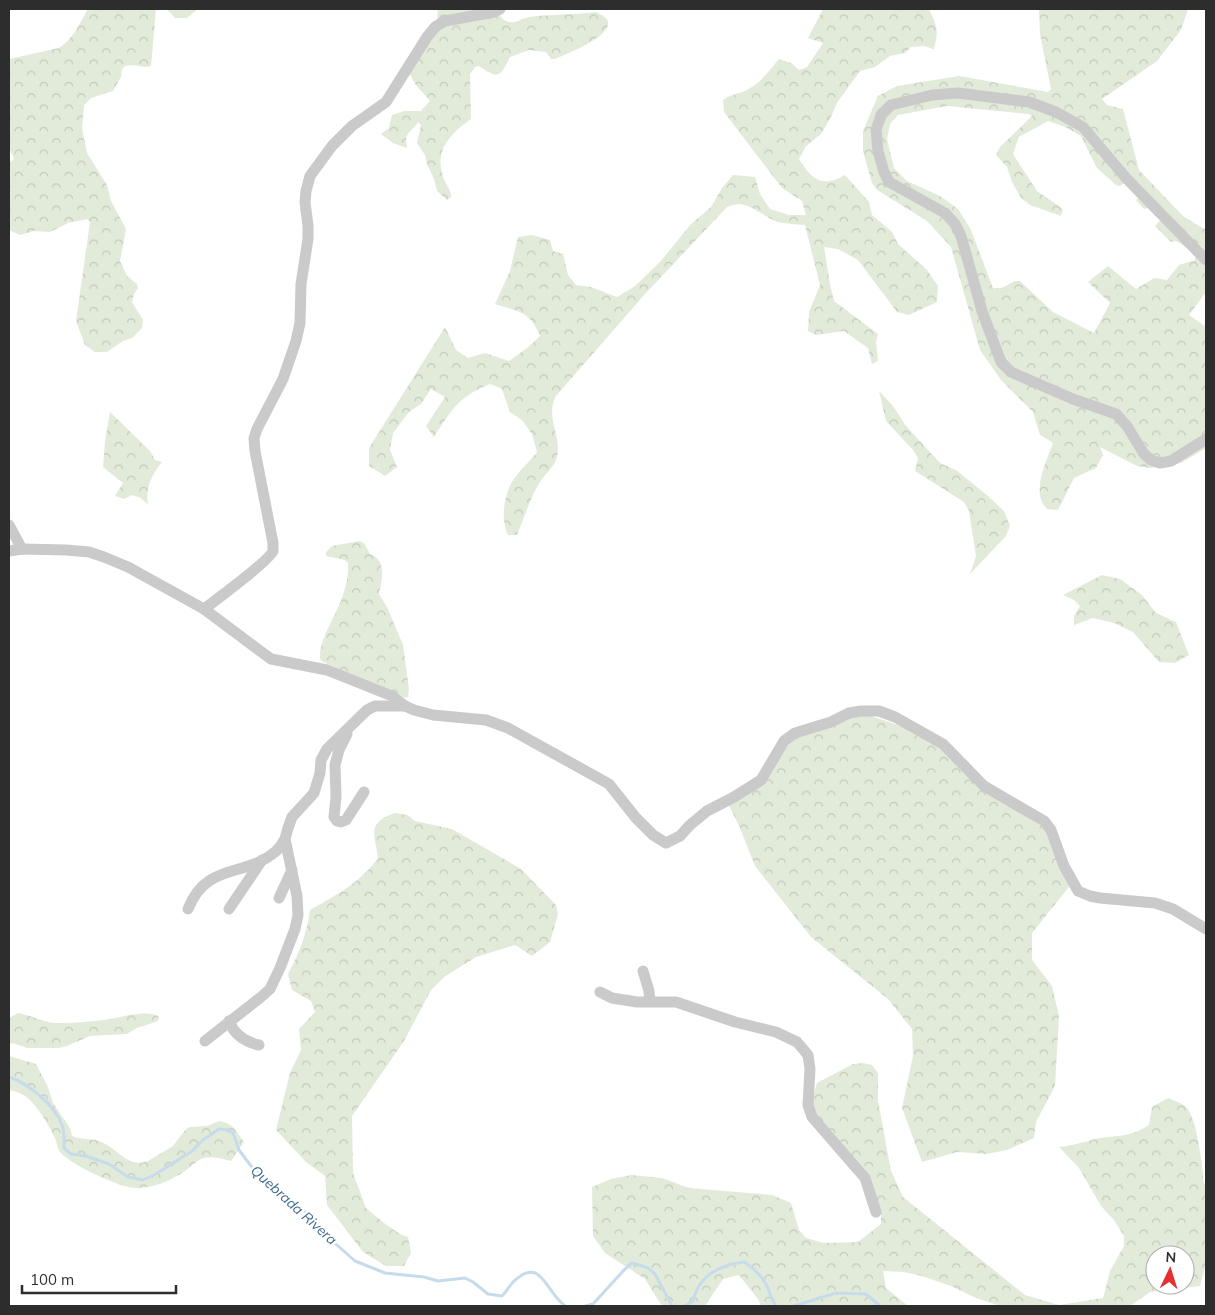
<svg xmlns="http://www.w3.org/2000/svg" width="1215" height="1315" font-family="Mulish,sans-serif">
  <style>
    .forest { fill: url(#forest-crowns); fill-rule: evenodd }
    .lines { fill: none; stroke-linecap: round; stroke-linejoin: round }
    .stream { stroke: #c6dbeb; stroke-width: 3 }
    .street { stroke: #cacaca; stroke-width: 11 }
    .labels { text-anchor: middle; dominant-baseline: central; stroke-width: 5; stroke-linejoin: round; paint-order: stroke }
    .water-label { font-size: 14px; font-style: italic; fill: #3c6a8e; stroke: #fff }
  </style>
  <defs>
    <pattern id="forest-crowns" width="20" height="18" patternUnits="userSpaceOnUse" patternTransform="scale(1.25)"><rect width="20" height="18" fill="#e2ebda"/><path d="M2 6a3 3 0 1 1 6 0M12 15a3 3 0 1 1 6 0" fill="none" stroke="#c2cabb"/></pattern>
  </defs>
  <rect width="100%" height="100%" fill="#fff"/>
  <!-- forest -->
  <g class="forest">
    <path d="M 88,9 L 156,9 L 151,66 C 144,69 135,63 125,66 L 122,69 L 121,77 L 113,91 L 91,98 L 84,105 L 82,128 L 87,153 L 107,185 L 111,201 L 126,229 L 120,261 L 127,276 L 137,284 L 138,288 L 134,294 L 132,302 L 143,320 L 142,328 L 132,338 L 123,341 L 107,352 L 95,352 L 85,345 L 76,321 L 90,222 L 87,219 L 68,223 L 50,232 L 34,231 L 20,235 L 9,230 L 9,163 L 14,159 L 9,148 L 9,59 L 59,48 C 73,39 80,23 88,9 Z"/>
    <path d="M 167,9 L 198,9 L 187,18 L 175,18 Z"/>
    <path d="M 438,9 L 496,9 C 499,13 501,19 506,21 C 513,25 521,19 529,17 C 551,14 573,15 596,12 C 600,14 607,17 608,22 C 611,37 566,54 555,59 L 551,59 L 546,52 L 529,50 L 510,57 C 500,78 498,79 479,66 L 475,67 L 470,74 L 471,119 C 450,134 433,151 444,179 C 446,185 451,190 451,197 L 447,200 L 437,191 L 434,179 L 427,164 L 425,155 L 417,143 L 421,125 L 418,122 C 415,128 406,133 406,139 C 406,142 407,145 407,148 L 393,143 L 381,134 L 389,128 L 392,115 L 404,111 L 421,111 L 430,101 C 421,89 415,88 410,73 L 436,31 Z"/>
    <path d="M 823,9 L 929,9 C 937,27 939,29 934,49 L 924,46 L 911,47 L 905,53 L 890,56 L 875,67 L 860,71 L 837,103 L 831,117 L 821,134 L 806,146 L 799,159 C 812,180 822,188 845,175 L 869,202 L 872,215 L 892,232 L 898,244 L 927,270 L 938,286 L 937,302 L 909,315 L 897,312 L 858,260 L 838,249 L 824,247 L 830,284 L 834,301 L 878,334 L 876,342 L 878,361 L 872,364 L 868,348 L 844,331 L 816,335 L 808,331 L 809,312 L 820,285 L 805,225 C 797,224 786,224 778,222 C 760,216 747,197 727,207 L 645,294 L 556,396 C 544,418 564,438 556,460 C 553,468 544,475 540,482 C 530,498 524,518 517,535 L 508,535 C 500,520 504,493 514,479 C 521,469 530,461 537,452 L 532,434 L 522,420 L 510,412 L 502,389 L 490,384 C 457,398 453,408 434,437 L 426,426 L 445,397 L 431,389 L 421,404 L 409,412 L 393,433 L 390,450 L 397,467 L 385,476 L 369,466 L 369,448 L 445,327 L 456,350 L 468,358 L 485,353 L 509,361 L 527,348 L 540,336 C 530,311 519,312 495,304 L 510,271 L 518,237 L 532,235 L 550,240 L 553,251 L 563,254 L 568,275 L 576,285 L 591,287 L 617,297 L 635,286 L 661,261 L 691,224 L 711,207 L 722,188 L 733,175 L 755,177 L 760,194 L 770,209 L 789,215 L 806,215 L 802,201 L 782,188 L 724,112 L 723,100 C 730,95 737,94 745,91 C 760,84 769,71 779,59 L 791,63 L 799,70 L 807,67 L 823,43 L 808,38 Z"/>
    <path d="M 1039,9 L 1188,9 L 1181,30 L 1157,61 L 1102,99 L 1107,105 L 1123,109 L 1139,170 L 1183,216 L 1206,230 L 1206,292 L 1189,315 L 1206,327 L 1206,448 L 1181,463 L 1150,468 L 1137,466 L 1100,447 L 1103,455 L 1096,468 L 1074,478 L 1058,510 L 1047,509 C 1030,493 1047,460 1053,443 L 1040,435 L 1033,412 L 1001,380 L 980,350 L 951,247 L 927,221 L 877,190 L 872,183 L 863,151 L 863,131 L 878,96 L 897,86 L 959,76 L 1048,92 L 1051,89 L 1040,34 ZM 947,106 L 1029,114 L 1032,116 L 1000,147 L 996,155 L 1007,167 L 1012,182 L 1021,198 L 1030,205 L 1061,216 L 1063,209 L 1037,191 L 1013,154 L 1019,137 L 1048,121 L 1065,127 L 1081,136 L 1097,168 L 1116,185 L 1120,186 L 1124,183 L 1139,198 L 1136,200 L 1144,209 L 1150,207 L 1165,215 L 1155,226 L 1171,242 L 1176,241 L 1195,253 L 1195,260 L 1179,265 L 1167,280 L 1154,278 L 1136,289 L 1108,266 L 1088,282 L 1110,303 L 1094,333 L 1053,312 L 1020,281 C 1008,280 1008,290 993,288 L 971,230 L 958,209 L 940,196 L 907,181 L 894,168 L 887,139 L 890,124 L 898,115 Z"/>
    <path d="M 879,391 L 893,406 L 906,426 L 940,463 L 956,470 L 988,496 L 1004,511 L 1010,526 L 1006,536 L 970,574 L 976,556 L 969,511 L 964,502 L 915,471 L 918,458 L 913,450 L 886,421 Z"/>
    <path d="M 110,412 L 150,451 L 155,460 L 162,462 C 152,474 145,488 148,504 L 139,497 L 132,495 L 124,499 L 115,496 L 123,483 L 103,467 L 105,441 Z"/>
    <path d="M 360,541 L 364,543 L 370,554 C 387,560 382,580 379,594 L 388,609 L 403,645 L 409,689 L 408,697 L 401,698 L 321,661 C 315,647 337,613 342,598 C 346,587 349,575 348,563 L 345,560 L 326,556 L 326,552 L 332,546 Z"/>
    <path d="M 1102,575 L 1120,579 L 1142,595 L 1156,613 L 1176,622 L 1189,655 L 1175,663 L 1159,662 L 1133,632 L 1114,623 L 1093,618 L 1074,625 L 1074,616 L 1080,606 L 1074,600 L 1063,595 Z"/>
    <path d="M 868,715 L 904,727 L 940,746 L 1025,816 L 1046,829 L 1069,887 L 1032,933 L 1032,960 L 1052,986 L 1059,1016 L 1055,1086 L 1036,1122 L 1034,1138 L 1007,1150 L 987,1154 L 957,1152 L 922,1162 L 902,1108 L 913,1056 L 912,1029 L 888,999 L 811,937 L 755,866 L 740,828 L 728,803 L 774,765 L 788,745 L 798,737 L 853,716 Z"/>
    <path d="M 395,813 L 407,815 L 415,821 L 452,829 L 521,869 L 556,905 L 558,914 L 550,942 L 532,956 L 515,945 L 476,957 L 444,977 L 431,990 L 404,1041 L 352,1116 L 353,1173 L 366,1208 L 384,1223 L 400,1234 L 408,1237 L 411,1253 L 404,1266 L 386,1266 L 363,1252 L 327,1205 L 325,1176 L 306,1162 L 276,1130 L 290,1073 L 301,1050 L 299,1029 L 315,1012 L 311,1001 L 292,990 L 288,974 C 299,954 307,933 310,910 C 335,896 361,882 378,858 C 375,834 366,823 395,813 Z"/>
    <path d="M 18,1013 C 29,1015 37,1019 48,1022 C 56,1025 100,1021 110,1019 C 122,1017 150,1009 159,1017 L 158,1021 L 137,1028 L 127,1034 L 90,1036 L 67,1046 L 59,1048 L 27,1048 L 16,1044 L 9,1043 L 9,1018 Z"/>
    <path d="M 9,1056 L 36,1064 L 48,1087 L 53,1103 L 70,1128 L 72,1136 C 81,1140 90,1138 99,1141 C 117,1147 127,1169 148,1161 L 173,1146 L 186,1129 L 190,1127 L 207,1126 L 219,1121 L 227,1123 L 234,1128 L 244,1142 L 231,1161 C 222,1159 213,1156 204,1158 C 196,1160 192,1166 185,1171 C 167,1183 145,1192 124,1186 C 108,1181 70,1164 60,1152 C 57,1148 57,1142 55,1138 C 49,1125 35,1101 23,1095 C 19,1092 13,1091 9,1090 Z"/>
    <path d="M 863,1063 L 872,1065 L 878,1073 L 878,1101 L 891,1171 L 903,1197 L 1025,1295 L 1059,1305 L 1103,1298 L 1110,1271 L 1124,1246 L 1124,1236 L 1114,1220 L 1101,1206 L 1079,1168 L 1059,1147 C 1072,1146 1083,1142 1095,1139 C 1116,1135 1129,1138 1149,1125 L 1152,1107 L 1168,1098 C 1173,1100 1182,1103 1186,1107 C 1198,1120 1202,1166 1204,1184 L 1206,1184 L 1206,1264 L 1200,1286 L 1150,1292 L 1130,1306 L 1000,1306 L 976,1298 L 951,1286 L 922,1276 L 904,1272 L 883,1271 L 886,1288 L 908,1306 L 761,1306 L 758,1299 L 739,1275 L 723,1279 L 705,1306 L 662,1306 L 645,1279 L 605,1253 L 593,1236 L 592,1187 L 611,1179 L 631,1175 L 662,1178 L 689,1188 L 772,1195 L 791,1203 L 799,1230 L 806,1238 L 824,1243 L 858,1242 L 881,1224 L 881,1214 L 865,1181 L 821,1129 L 812,1100 L 817,1083 L 853,1064 ZM 1155,1255 L 1185,1255 L 1185,1285 L 1155,1285 Z"/>
  </g>
  <g class="lines">
    <!-- stream -->
    <g class="stream">
      <path d="M 9,1077 C 28,1083 55,1105 62,1125 C 65,1132 64,1141 64,1148 L 71,1154 L 86,1156 L 109,1164 L 128,1177 L 143,1180 L 156,1174 L 192,1151 L 203,1140 L 219,1129 L 228,1130 L 233,1133 L 239,1150 L 251,1166 L 262,1174 L 303,1210 L 320,1230 L 355,1261 L 385,1273 L 424,1277 L 438,1281 L 465,1278 L 473,1282 L 488,1294 L 502,1296 C 507,1291 510,1285 514,1281 C 536,1261 542,1279 554,1294 C 557,1299 561,1302 565,1306"/>
      <path d="M 586,1306 L 593,1304 L 625,1269 L 632,1263 L 648,1268 L 655,1274 L 672,1306"/>
      <path d="M 685,1306 L 693,1301 C 699,1275 719,1265 744,1262 C 752,1267 761,1275 766,1284 C 770,1292 771,1299 776,1306"/>
      <path d="M 794,1306 L 836,1293 L 866,1294 L 880,1306"/>
    </g>
    <!-- street -->
    <g class="street">
      <path d="M 1206,260 L 1126,178 L 1083,127 L 1056,112 L 1029,102 L 958,93 L 932,95 L 891,105 L 881,115 L 876,130 L 878,151 L 884,172 L 889,182 L 945,213 L 955,224 L 961,236 L 982,311 L 1001,362 L 1011,372 L 1073,399 L 1116,414 L 1127,426 L 1144,454 L 1151,460 L 1160,463 L 1171,461 L 1206,439"/>
      <path d="M 9,525 L 22,549"/>
      <path d="M 9,551 L 22,549 L 66,550 L 89,552 L 104,557 L 128,567 L 204,609 L 271,659 L 327,670 L 392,696 L 405,706 L 414,710 L 433,715 L 486,720 L 508,728 L 609,784 L 636,818 L 653,835 L 666,843 L 680,836 L 690,825 L 707,811 L 734,797 L 761,780 L 784,741 L 795,733 L 831,722 L 849,713 L 861,711 L 879,711 L 895,717 L 943,744 L 984,786 L 1044,821 L 1051,830 L 1064,866 L 1078,891 L 1090,896 L 1100,898 L 1155,903 L 1173,909 L 1206,929"/>
      <path d="M 204,609 C 216,600 269,561 273,551 C 273,548 273,545 273,543 L 255,451 L 254,438 L 257,429 L 283,379 L 296,341 L 300,323 L 301,284 L 308,239 L 308,226 L 305,202 L 306,191 L 310,176 L 332,146 L 352,126 L 386,102 L 427,37 L 435,27 L 445,21 L 494,12 L 500,9"/>
      <path d="M 347,734 L 339,750 L 335,765 L 336,797 L 334,817 L 337,821 L 341,822 L 346,820 L 364,792"/>
      <path d="M 279,898 L 292,870"/>
      <path d="M 188,909 C 207,861 246,878 276,851 C 280,848 282,843 285,839"/>
      <path d="M 229,909 L 262,860"/>
      <path d="M 643,971 L 649,991 L 650,1001"/>
      <path d="M 600,992 L 612,998 L 637,1002 L 676,1002 L 735,1022 L 776,1032 L 797,1042 L 808,1055 L 810,1069 L 808,1105 L 812,1117 L 865,1178 L 876,1212"/>
      <path d="M 229,1021 C 234,1034 245,1042 259,1045"/>
      <path d="M 205,1041 L 261,997 L 270,989 L 280,968 L 295,929 L 298,915 L 297,896 L 285,839 L 288,828 L 292,817 L 314,793 L 320,773 L 321,760 L 327,749 L 367,710 L 375,706 L 405,706"/>
    </g>
  </g>
  <g class="labels">
    <!-- water labels -->
    <g class="water-label">
      <text transform="translate(294 1205) rotate(42)">Quebrada Rivera</text>
    </g>
  </g>
  <!-- border -->
  <rect width="1215" height="1315" fill="none" stroke="#2d2d2d" stroke-width="20"/>
  <!-- north arrow -->
  <g transform="translate(1170 1270) rotate(4)"><circle r="24" fill="#ffffff" stroke="#ababab"/>
  <path d="M0-4L9 19L0 12L-9 19Z" fill="#e42f33"/>
  <text y="-8" font-size="14" font-weight="bold" text-anchor="middle" fill="#2d2d2d">N</text>
  </g>
  <!-- scale -->
  <path d="M22 1285v8h154v-8" fill="none" stroke="#2d2d2d" stroke-width="2.5"/>
  <text x="30" y="1285" font-size="15" fill="#2d2d2d" stroke="#ffffff" stroke-width="4" paint-order="stroke">100 m</text>
</svg>
